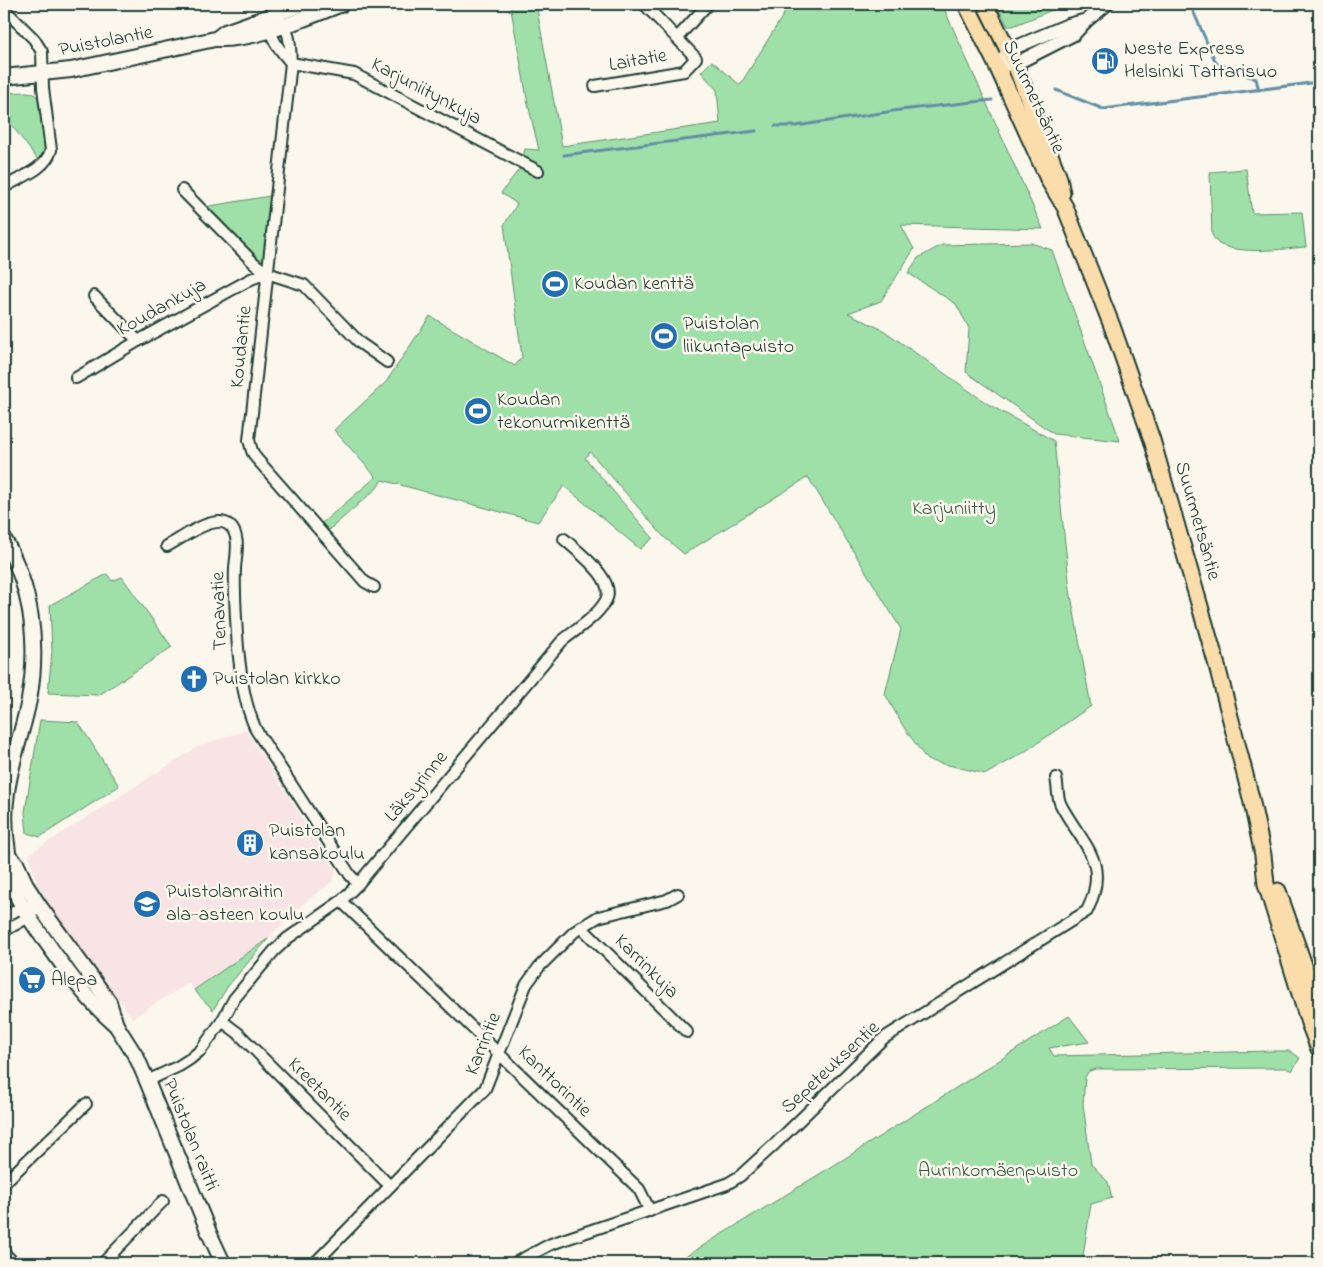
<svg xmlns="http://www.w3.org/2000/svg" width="1323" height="1267" font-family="'Indie Flower',sans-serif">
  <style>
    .built { fill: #f8e4e4 }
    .green { fill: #9fe0a9; stroke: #5f8e6e }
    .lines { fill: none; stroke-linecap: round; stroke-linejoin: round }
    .stream { stroke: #638fa4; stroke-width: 3 }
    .minor-casing { stroke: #1f3d34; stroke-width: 14 }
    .tertiary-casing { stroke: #1f3d34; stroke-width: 16 }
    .secondary-casing { stroke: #1f3d34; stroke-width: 18 }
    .primary-casing { stroke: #1f3d34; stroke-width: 19 }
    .minor { stroke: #fbf7ec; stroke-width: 10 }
    .tertiary { stroke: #fbf7ec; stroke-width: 12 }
    .secondary { stroke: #fbf7ec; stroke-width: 14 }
    .primary { stroke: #fbddab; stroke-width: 15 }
    .labels { text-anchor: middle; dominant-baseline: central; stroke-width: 5; stroke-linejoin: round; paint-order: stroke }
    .street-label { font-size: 20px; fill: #1f3d34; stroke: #fbf7ec }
    .poi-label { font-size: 20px; fill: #1f3d34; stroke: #fbf7ec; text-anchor: start }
    .park-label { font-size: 20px; fill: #395e4b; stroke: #fbf7ec }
  </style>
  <rect width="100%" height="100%" fill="#fbf7ec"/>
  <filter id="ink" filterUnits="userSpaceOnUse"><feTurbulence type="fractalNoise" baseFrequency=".02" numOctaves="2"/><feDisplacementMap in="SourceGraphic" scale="10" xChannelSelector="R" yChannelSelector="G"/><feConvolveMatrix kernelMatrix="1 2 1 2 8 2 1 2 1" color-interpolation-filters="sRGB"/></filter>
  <g filter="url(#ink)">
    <!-- built -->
    <path class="built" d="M 246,730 L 336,871 L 332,882 L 301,905 L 269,938 L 194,990 L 189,983 L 132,1018 L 120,1001 L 59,920 L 38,888 L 29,854 L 199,746 Z"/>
    <!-- green -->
    <g class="green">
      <path d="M 510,4 L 536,4 L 562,146 L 720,123 L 717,90 L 701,72 L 712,61 L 740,85 L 790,4 L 942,4 L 1043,229 L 901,225 L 914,249 L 881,301 L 848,313 L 883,330 L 988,404 L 1054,441 L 1070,590 L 1091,706 L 1023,753 L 986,774 L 927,760 L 903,726 L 885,694 L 901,629 L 808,477 L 684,554 L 663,536 L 590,452 L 585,458 L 653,538 L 640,549 L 564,486 L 538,522 L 382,480 L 377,488 L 329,530 L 322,523 L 376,477 L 334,430 L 386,382 L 430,316 L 515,366 L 522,357 L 504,225 L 517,204 L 501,193 L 520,168 L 525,149 L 539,150 L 528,104 Z"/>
      <path d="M 996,4 L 1067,4 L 1013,26 L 1008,26 Z"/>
      <path d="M 26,92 L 33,93 L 38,98 L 45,150 L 44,155 L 38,160 L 10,123 L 4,120 L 4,93 Z"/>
      <path d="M 1246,169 L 1252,213 L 1302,212 L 1306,247 C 1282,249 1241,255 1219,244 C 1216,242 1214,238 1212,235 L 1210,172 Z"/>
      <path d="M 270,196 L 263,260 L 260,262 L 204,207 Z"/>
      <path d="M 1031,243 L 1052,250 L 1120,441 L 1054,434 L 966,372 L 969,328 L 956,304 L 908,273 L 918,258 L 942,245 Z"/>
      <path d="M 107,574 L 112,581 L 122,577 L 172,647 L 99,695 L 48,693 L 52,651 L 50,605 Z"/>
      <path d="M 40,720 L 78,722 L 119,786 L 40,837 L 27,833 L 25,812 Z"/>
      <path d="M 269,938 L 228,986 L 213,1010 L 194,990 Z"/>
      <path d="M 1069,1016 L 1089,1042 L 1049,1048 L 1054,1056 L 1273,1051 L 1290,1051 L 1300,1058 L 1292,1071 L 1286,1068 L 1096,1069 L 1089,1071 L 1085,1077 L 1083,1104 L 1091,1164 L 1108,1182 L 1112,1198 L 1091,1204 L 1082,1263 L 675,1263 L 852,1154 Z"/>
    </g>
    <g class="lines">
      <!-- stream -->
      <g class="stream">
        <path d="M 1190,4 L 1216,63 L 1256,79 L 1259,90"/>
        <path d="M 1056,90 L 1103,109 L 1319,82"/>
        <path d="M 775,126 L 796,126 L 900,110 L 992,100"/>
        <path d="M 564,155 L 756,131"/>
      </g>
      <!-- minor casing -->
      <g class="minor-casing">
        <g id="minor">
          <path d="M 4,9 L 34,39 L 42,52 L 43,88 L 51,150 C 46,169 21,177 4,187"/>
          <path d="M 280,21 C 291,30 290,49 291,63 L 249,440 L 252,451 L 256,458 L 365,582 L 374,587"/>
          <path d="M 271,25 C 269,39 283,53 291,63"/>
          <path d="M 677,38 L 708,4"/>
          <path d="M 291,63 L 354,74 L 538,171"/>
          <path d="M 595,86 L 684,71 L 696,58 L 644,4"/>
          <path d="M 182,190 L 254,263 L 267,273 L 304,285 L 360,343 L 387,362"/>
          <path d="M 94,296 L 138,341"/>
          <path d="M 76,378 L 138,341 L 251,279 L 267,273"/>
          <path d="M 167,546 C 181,539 214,513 229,525 C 241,535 236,555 235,568 C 234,596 236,621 238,648 C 241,677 244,703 256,730 L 350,875 L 358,884"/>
          <path d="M 341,901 L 639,1189 L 650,1211"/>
          <path d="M 4,918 L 23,906 L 29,906"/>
          <path d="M 581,927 L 687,1032"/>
          <path d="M 4,931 L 29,917 L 38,904"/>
          <path d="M 222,1021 L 238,1033 L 390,1186"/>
          <path d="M 147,1081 L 179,1066 L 190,1059 L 201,1050 L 222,1021 L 234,999 L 274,951 L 288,938 L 341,901 L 358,884 L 562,641 C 577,629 595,618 605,602 C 619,581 577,551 564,539"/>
          <path d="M 4,1183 L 86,1104"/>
          <path d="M 4,1253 L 14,1263"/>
          <path d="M 103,1263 L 163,1201"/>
          <path d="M 315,1263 L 485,1089 L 526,985 L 539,967 L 574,932 L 598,917 L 667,900 L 678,894"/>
          <path d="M 515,1263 L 551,1244 L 727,1184 L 740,1176 L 775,1144 L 884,1038 L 1087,911 C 1111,861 1082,845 1061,805 C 1057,798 1058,786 1056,778"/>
        </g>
      </g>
      <!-- tertiary casing -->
      <g class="tertiary-casing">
        <g id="tertiary">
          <path d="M 1004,57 L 1009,50 L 1068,25 L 1087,20"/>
          <path d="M 997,66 L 1015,64 L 1074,34 L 1087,20 L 1107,4"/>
        </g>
      </g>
      <!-- secondary casing -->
      <g class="secondary-casing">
        <g id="secondary">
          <path d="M 216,39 L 225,32 L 304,4"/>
          <path d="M 4,77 L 71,70 L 215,39 C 255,41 305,18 342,4"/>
          <path d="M 4,539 C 32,588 39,644 29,700 C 23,731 11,761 7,792 C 4,812 5,833 8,852 C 9,857 7,863 7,867 C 13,898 34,925 52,950 C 71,977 91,1004 116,1025"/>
          <path d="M 8,855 L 16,863 L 27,887 L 38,904 L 109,1002 L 116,1025 L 137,1058 L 147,1081 L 210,1235 L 223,1263"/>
        </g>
      </g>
      <!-- primary casing -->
      <g class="primary-casing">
        <g id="primary">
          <path d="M 966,4 L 997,66 L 1049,181 L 1065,207 L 1112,326 L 1152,440 L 1216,662 L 1251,798 L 1263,855 L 1266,884 L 1309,1023 L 1319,1049"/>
          <path d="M 985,4 L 1015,64 L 1059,178 L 1062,193"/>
          <path d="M 1278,891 L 1319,1008"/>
        </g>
      </g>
      <!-- minor -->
      <use href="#minor" class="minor"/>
      <!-- tertiary -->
      <use href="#tertiary" class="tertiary"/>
      <!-- secondary -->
      <use href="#secondary" class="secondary"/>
      <!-- primary -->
      <use href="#primary" class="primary"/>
    </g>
  </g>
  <!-- icons -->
  <defs>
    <g id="fuel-disc" transform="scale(1.4375)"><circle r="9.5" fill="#1f6fb2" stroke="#fbf7ec"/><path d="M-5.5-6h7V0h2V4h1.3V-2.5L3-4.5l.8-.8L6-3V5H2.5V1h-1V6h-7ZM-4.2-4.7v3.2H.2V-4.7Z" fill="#fff"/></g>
    <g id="stadium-disc" transform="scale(1.4375)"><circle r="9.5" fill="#1f6fb2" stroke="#fbf7ec"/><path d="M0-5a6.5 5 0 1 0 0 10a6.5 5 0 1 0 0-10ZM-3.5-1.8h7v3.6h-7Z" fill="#fff"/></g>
    <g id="church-disc" transform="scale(1.4375)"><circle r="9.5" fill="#1f6fb2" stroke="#fbf7ec"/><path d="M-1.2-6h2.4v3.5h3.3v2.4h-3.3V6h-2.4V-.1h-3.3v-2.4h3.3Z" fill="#fff"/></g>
    <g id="building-disc" transform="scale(1.4375)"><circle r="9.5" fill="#1f6fb2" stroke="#fbf7ec"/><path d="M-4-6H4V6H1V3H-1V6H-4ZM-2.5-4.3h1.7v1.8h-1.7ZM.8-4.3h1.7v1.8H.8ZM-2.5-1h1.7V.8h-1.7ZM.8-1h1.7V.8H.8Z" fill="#fff"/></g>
    <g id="school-disc" transform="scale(1.4375)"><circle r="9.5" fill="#1f6fb2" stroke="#fbf7ec"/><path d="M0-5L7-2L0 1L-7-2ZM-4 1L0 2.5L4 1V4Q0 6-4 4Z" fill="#fff"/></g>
    <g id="supermarket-disc" transform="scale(1.4375)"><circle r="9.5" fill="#1f6fb2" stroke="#fbf7ec"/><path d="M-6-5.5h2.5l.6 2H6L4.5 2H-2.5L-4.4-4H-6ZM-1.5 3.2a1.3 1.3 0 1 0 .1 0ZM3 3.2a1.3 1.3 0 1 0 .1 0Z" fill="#fff"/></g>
  </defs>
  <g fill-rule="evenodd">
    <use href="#fuel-disc" x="1105" y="61"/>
    <use href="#stadium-disc" x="555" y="284"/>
    <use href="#stadium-disc" x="664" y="336"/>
    <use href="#stadium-disc" x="478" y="411"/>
    <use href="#church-disc" x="194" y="679"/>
    <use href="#building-disc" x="250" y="843"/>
    <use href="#school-disc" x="147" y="904"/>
    <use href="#supermarket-disc" x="32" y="980"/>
  </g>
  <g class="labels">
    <!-- street labels -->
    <g class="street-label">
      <text transform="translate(106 42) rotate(-11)">Puistolantie</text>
      <text transform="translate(638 61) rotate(-10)">Laitatie</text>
      <text transform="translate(426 92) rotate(28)">Karjuniitynkuja</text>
      <text transform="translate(1033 97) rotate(65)">Suurmetsäntie</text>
      <text transform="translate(162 308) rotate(-29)">Koudankuja</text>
      <text transform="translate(242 347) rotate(-84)">Koudantie</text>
      <text transform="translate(1197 521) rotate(74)">Suurmetsäntie</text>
      <text transform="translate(220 611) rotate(-92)">Tenavatie</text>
      <text transform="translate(417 787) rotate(-50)">Läksyrinne</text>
      <text transform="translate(646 967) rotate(45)">Karrinkuja</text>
      <text transform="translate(484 1044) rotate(-68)">Karrintie</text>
      <text transform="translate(831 1068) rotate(-43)">Sepeteuksentie</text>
      <text transform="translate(554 1082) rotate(44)">Kanttorintie</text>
      <text transform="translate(319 1090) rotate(45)">Kreetantie</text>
      <text transform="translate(190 1135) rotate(68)">Puistolan raitti</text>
    </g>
    <!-- poi labels -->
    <g class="poi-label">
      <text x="1124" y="49">Neste Express<tspan x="1124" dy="23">Helsinki Tattarisuo</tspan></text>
      <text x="574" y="284">Koudan kenttä</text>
      <text x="683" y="324">Puistolan<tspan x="683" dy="23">liikuntapuisto</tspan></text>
      <text x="497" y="400">Koudan<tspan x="497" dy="23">tekonurmikenttä</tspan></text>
      <text x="213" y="679">Puistolan kirkko</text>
      <text x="269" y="831">Puistolan<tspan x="269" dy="23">kansakoulu</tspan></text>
      <text x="166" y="892">Puistolanraitin<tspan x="166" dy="23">ala-asteen koulu</tspan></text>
      <text x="51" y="980">Alepa</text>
    </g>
    <!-- park labels -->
    <g class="park-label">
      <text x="954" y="509">Karjuniitty</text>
      <text x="998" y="1171">Aurinkomäenpuisto</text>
    </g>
  </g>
  <!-- margin -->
  <rect width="1323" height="1267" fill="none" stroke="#fbf7ec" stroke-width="20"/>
  <rect x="10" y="10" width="1303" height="1247" fill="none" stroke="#1f3d34" stroke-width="2" filter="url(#ink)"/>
</svg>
